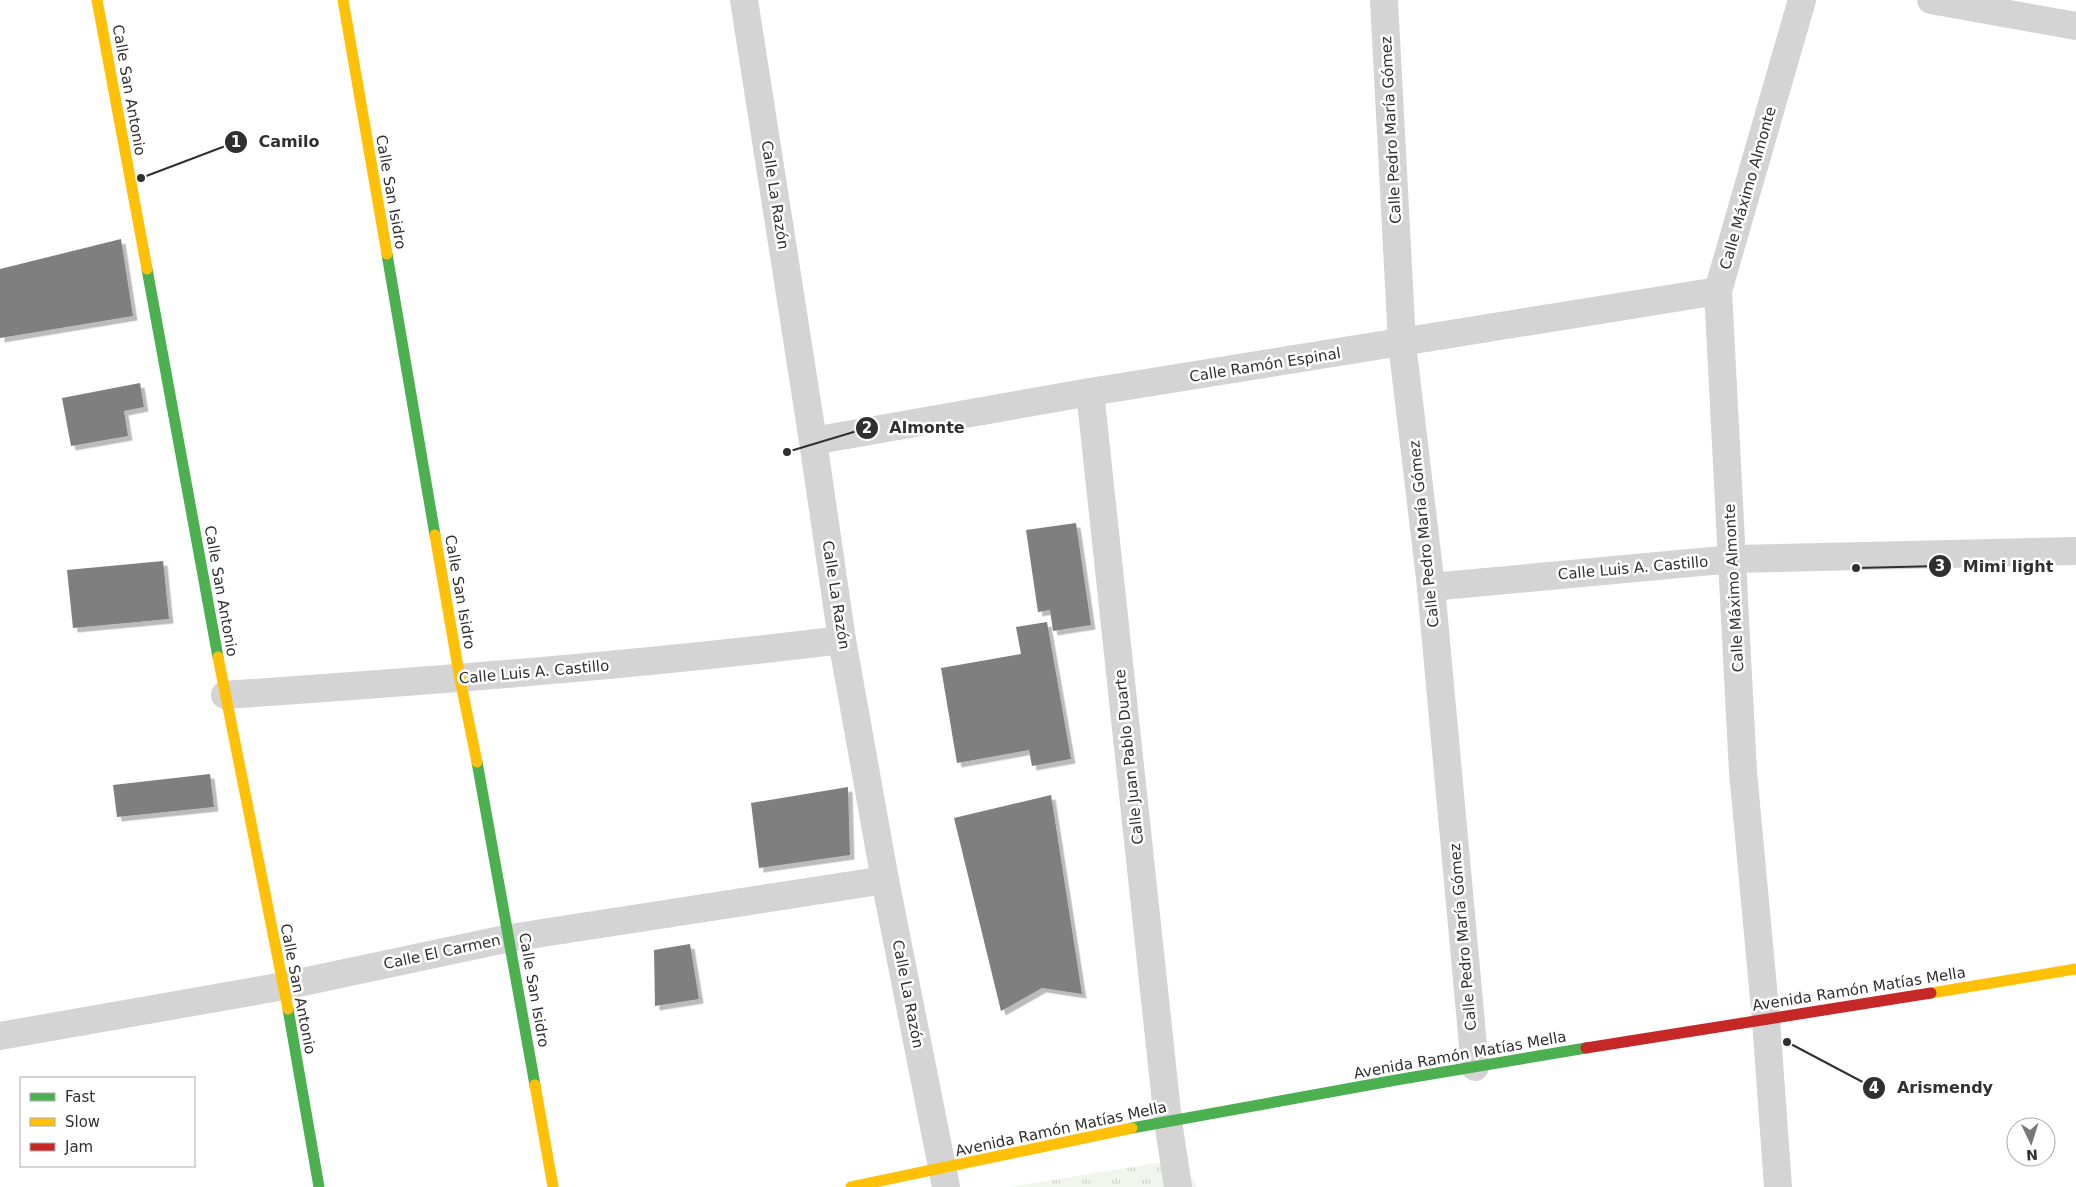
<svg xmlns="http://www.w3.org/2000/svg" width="2076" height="1187" font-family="'DejaVu Sans',sans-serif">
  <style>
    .grass { fill: url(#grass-tufts) }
    .building { fill: #7f7f7f; filter: url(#shadow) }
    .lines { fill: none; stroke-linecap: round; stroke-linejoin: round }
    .street { stroke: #d4d4d4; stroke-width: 28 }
    .fast { stroke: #4caf50; stroke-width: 11 }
    .slow { stroke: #ffc107; stroke-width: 11 }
    .jam { stroke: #c62828; stroke-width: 11 }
    .labels { text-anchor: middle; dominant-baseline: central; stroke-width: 5; stroke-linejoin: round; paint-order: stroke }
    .street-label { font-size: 15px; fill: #303030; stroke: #fff }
    .leader { fill: none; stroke: #303030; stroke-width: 2 }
    .callout-dot { fill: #303030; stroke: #fff; stroke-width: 2 }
    .mark-label { font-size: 15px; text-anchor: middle; font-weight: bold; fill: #fff }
    .callout-label { font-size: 16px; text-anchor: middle; font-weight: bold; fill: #303030; stroke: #fff; stroke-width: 5; stroke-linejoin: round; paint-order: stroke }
  </style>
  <defs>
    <pattern id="grass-tufts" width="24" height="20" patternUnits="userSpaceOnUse" patternTransform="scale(1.25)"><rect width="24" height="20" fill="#f2f5ed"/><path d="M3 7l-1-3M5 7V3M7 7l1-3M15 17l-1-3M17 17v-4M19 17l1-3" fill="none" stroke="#d0d2cc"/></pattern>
    <filter id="shadow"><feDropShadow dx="4.5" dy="4.5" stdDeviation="0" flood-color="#0004"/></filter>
  </defs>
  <rect width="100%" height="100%" fill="#fff"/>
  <!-- grass -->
  <path class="grass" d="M 1163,1162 L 1180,1165 L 1195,1182 L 1196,1187 L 1010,1187 Z"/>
  <!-- building -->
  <g class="building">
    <path d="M 121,239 L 133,316 L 0,338 L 0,269 Z"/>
    <path d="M 140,383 L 144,407 L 124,411 L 128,436 L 71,446 L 62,398 Z"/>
    <path d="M 1076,523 L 1091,625 L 1053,631 L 1050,610 L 1038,612 L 1026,530 Z"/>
    <path d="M 163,561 L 169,619 L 73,628 L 67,570 Z"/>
    <path d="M 1047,622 L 1071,759 L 1032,766 L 1029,750 L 957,763 L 941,668 L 1021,654 L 1016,627 Z"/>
    <path d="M 210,774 L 214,807 L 117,817 L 113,785 Z"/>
    <path d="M 848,787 L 850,855 L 759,868 L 751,803 Z"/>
    <path d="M 1051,795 L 1082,994 L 1042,988 L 1001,1011 L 954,818 Z"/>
    <path d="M 690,944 L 699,999 L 655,1006 L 654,950 Z"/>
  </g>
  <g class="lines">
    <!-- street -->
    <g class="street">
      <path d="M 744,0 L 813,441 L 842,640 L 885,880 L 946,1187"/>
      <path d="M 1384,0 L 1402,343 L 1431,587 L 1475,1067"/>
      <path d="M 1931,0 L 2076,26"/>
      <path d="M 1090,392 L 1168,1121 L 1178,1187"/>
      <path d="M 813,441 L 1090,392 L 1718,291"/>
      <path d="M 1431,587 L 1733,559 L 2076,551"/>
      <path d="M 225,695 C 431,681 637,665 842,640"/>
      <path d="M 0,1036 L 284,986 L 510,938 L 885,880"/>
      <path d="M 1778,1187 L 1766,1020 L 1743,772 L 1718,291 L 1802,0"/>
    </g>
    <!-- fast -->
    <g class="fast">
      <path d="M 387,254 L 435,535"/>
      <path d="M 147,269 L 218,657"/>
      <path d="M 477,762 L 535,1085"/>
      <path d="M 288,1009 L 319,1187"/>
      <path d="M 1132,1128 L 1396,1080 L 1586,1048"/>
    </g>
    <!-- slow -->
    <g class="slow">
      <path d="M 97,0 L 147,269"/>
      <path d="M 343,0 L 387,254"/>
      <path d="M 435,535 L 460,679 L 477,762"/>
      <path d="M 218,657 L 288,1009"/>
      <path d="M 1931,993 L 2076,969"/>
      <path d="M 535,1085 L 553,1187"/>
      <path d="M 851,1187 L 1132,1128"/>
    </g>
    <!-- jam -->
    <path class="jam" d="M 1586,1048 L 1931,993"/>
  </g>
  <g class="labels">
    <!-- street labels -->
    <g class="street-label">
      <text transform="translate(129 90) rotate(80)">Calle San Antonio</text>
      <text transform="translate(1391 130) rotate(-93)">Calle Pedro María Gómez</text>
      <text transform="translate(1748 188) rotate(-74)">Calle Máximo Almonte</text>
      <text transform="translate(391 192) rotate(80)">Calle San Isidro</text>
      <text transform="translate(775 195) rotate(81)">Calle La Razón</text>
      <text transform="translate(1265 365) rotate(-9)">Calle Ramón Espinal</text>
      <text transform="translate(1424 534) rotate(-96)">Calle Pedro María Gómez</text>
      <text transform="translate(1633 568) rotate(-5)">Calle Luis A. Castillo</text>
      <text transform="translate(1734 588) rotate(-93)">Calle Máximo Almonte</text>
      <text transform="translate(221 591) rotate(80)">Calle San Antonio</text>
      <text transform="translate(460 592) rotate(80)">Calle San Isidro</text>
      <text transform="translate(836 595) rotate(81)">Calle La Razón</text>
      <text transform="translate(534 672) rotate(-5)">Calle Luis A. Castillo</text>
      <text transform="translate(1129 757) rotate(-96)">Calle Juan Pablo Duarte</text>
      <text transform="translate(1463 937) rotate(-95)">Calle Pedro María Gómez</text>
      <text transform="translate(442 952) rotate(-12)">Calle El Carmen</text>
      <text transform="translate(298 989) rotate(79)">Calle San Antonio</text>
      <text transform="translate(1859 989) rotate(-9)">Avenida Ramón Matías Mella</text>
      <text transform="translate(534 990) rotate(80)">Calle San Isidro</text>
      <text transform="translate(908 994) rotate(79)">Calle La Razón</text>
      <text transform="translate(1460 1055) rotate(-10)">Avenida Ramón Matías Mella</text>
      <text transform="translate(1061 1129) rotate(-12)">Avenida Ramón Matías Mella</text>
    </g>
  </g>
  <!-- callouts -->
  <path class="leader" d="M141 178L236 142M787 452L867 428M1856 568L1940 566M1787 1042L1874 1088"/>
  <g class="callout-dot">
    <circle cx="141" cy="178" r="5"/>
    <circle cx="787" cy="452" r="5"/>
    <circle cx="1856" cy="568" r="5"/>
    <circle cx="1787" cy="1042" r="5"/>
    <circle cx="236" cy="142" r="12"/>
    <circle cx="867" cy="428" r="12"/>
    <circle cx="1940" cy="566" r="12"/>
    <circle cx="1874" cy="1088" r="12"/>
  </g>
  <g class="mark-label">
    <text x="236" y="147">1</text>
    <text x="867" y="433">2</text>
    <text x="1940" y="571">3</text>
    <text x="1874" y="1093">4</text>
  </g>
  <g class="callout-label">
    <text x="289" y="147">Camilo</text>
    <text x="927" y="433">Almonte</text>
    <text x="2008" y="572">Mimi light</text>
    <text x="1945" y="1093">Arismendy</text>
  </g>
  <!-- legend -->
  <rect x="20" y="1077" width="175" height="90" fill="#ffffff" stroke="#acacac"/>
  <rect x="30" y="1093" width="25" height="8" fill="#4caf50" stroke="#acacac"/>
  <text x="65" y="1102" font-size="15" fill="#303030">Fast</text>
  <rect x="30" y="1118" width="25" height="8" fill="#ffc107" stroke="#acacac"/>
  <text x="65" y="1127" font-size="15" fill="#303030">Slow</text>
  <rect x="30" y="1143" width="25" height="8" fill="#c62828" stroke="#acacac"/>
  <text x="65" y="1152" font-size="15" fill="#303030">Jam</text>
  <!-- north arrow -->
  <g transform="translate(2031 1142) rotate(176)"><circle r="24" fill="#ffffff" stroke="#acacac"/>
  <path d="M0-4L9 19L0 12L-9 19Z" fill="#787878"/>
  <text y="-8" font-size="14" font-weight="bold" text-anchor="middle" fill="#303030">N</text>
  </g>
</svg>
